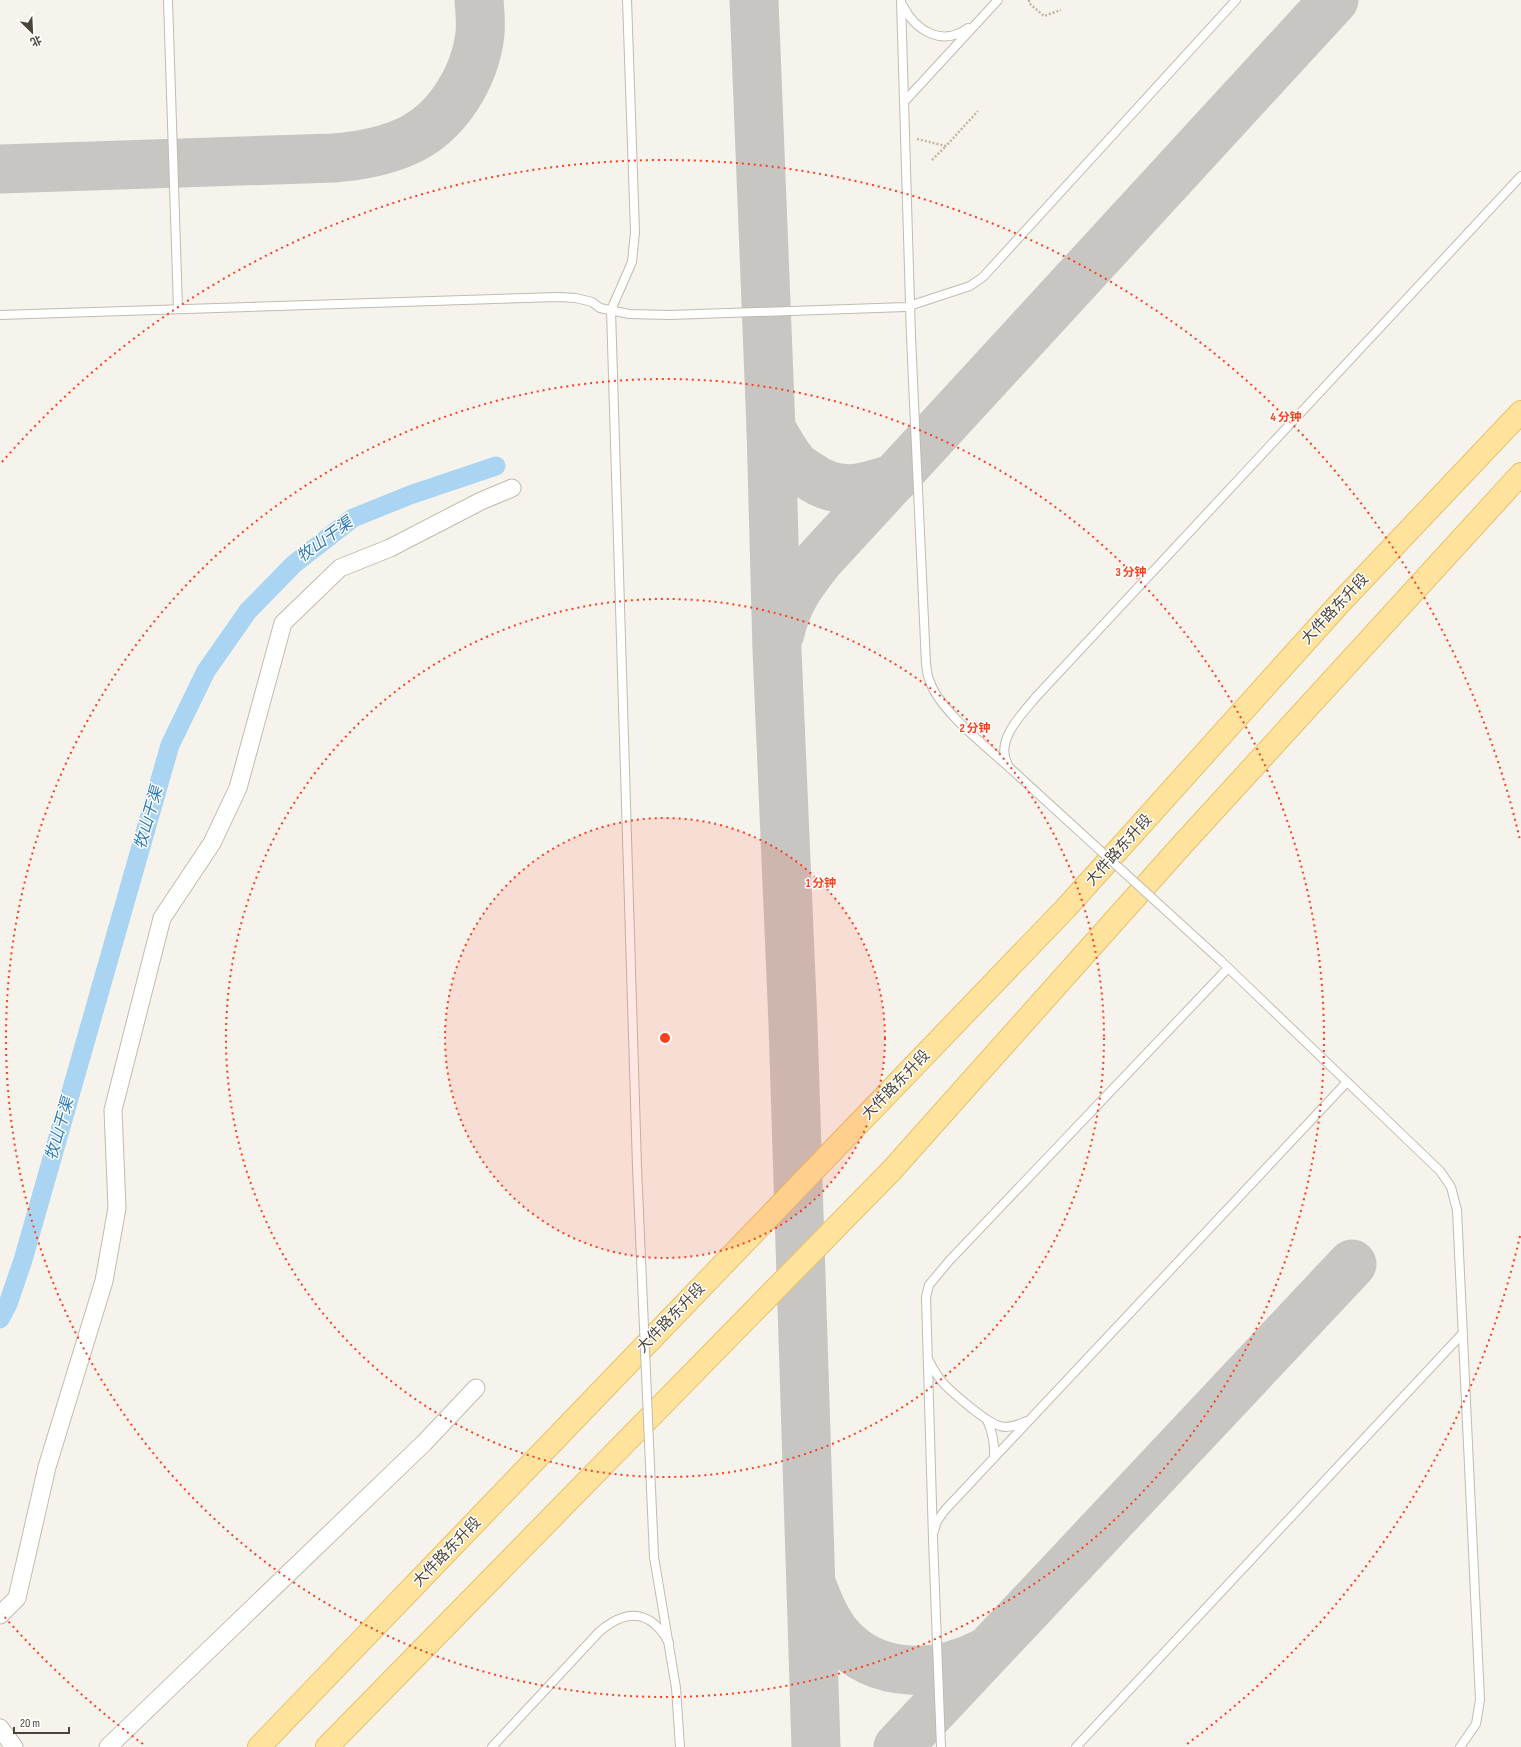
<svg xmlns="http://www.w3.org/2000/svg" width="1521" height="1747" font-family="'Sofia Sans Condensed','Noto Sans SC',sans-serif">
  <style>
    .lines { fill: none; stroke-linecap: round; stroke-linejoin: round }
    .canal { stroke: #a9d4f2; stroke-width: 19 }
    .taxiway { stroke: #c8c6c3; stroke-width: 49 }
    .service-casing { stroke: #c2bbae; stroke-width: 10 }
    .minor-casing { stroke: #c2bbae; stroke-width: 19 }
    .primary-casing { stroke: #e6c16a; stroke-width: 24 }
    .path { stroke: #c4b79f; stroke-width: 2.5; stroke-dasharray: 2 2; stroke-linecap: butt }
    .service { stroke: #fff; stroke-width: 8 }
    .minor { stroke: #fff; stroke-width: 17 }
    .primary { stroke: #ffe39c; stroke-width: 22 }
    .service-bridge-casing { stroke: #c2bbae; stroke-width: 10; stroke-linecap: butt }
    .service-bridge { stroke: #fff; stroke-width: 8 }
    .ring { fill: none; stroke: #fc3f1d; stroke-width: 2; stroke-dasharray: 2 4 }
    .labels { text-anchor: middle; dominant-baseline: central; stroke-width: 3; stroke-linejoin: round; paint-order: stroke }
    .street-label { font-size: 15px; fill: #4b4439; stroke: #fff }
    .water-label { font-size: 16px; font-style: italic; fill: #2e7ab2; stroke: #fff }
    .centre { fill: #fc3f1d; stroke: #fff; stroke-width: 2 }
    .ring-label { font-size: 12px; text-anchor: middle; font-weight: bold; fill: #fc3f1d; stroke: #fff; stroke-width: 3; stroke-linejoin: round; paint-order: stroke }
  </style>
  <rect width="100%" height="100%" fill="#f6f3ec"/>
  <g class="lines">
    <!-- canal -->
    <path class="canal" d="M 0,1319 L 8,1304 L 23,1260 L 170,745 L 206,671 L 248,611 L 294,564 L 353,518 L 410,495 L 496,466"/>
    <!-- taxiway -->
    <g class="taxiway">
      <path d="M 754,0 L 771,429 L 777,650 L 793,1024 L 816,1747"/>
      <path d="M 0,169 L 334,158 C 359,156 382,152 405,142 C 447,124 475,77 480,34 C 481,23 480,11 479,0"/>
      <path d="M 771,429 C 778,440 784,452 793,463 C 796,467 802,471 807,474 C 838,497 862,489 895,478"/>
      <path d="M 780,633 C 787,602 800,584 820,559 L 1334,0"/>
      <path d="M 812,1586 C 819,1604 826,1622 839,1637 C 877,1680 939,1677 986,1652"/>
      <path d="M 898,1747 L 1352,1264"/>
    </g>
    <!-- service casing -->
    <g class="service-casing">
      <g id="service">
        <path d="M 168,0 L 178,309"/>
        <path d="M 627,0 L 635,232 L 632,262 L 611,310 L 637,1167"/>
        <path d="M 901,0 L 911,337 L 926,664 C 927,669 927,675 929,679 C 938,710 987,747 1011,769"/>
        <path d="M 903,6 C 916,31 942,47 968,28"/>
        <path d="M 904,102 L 998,0"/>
        <path d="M 0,315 L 558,297 L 576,298 L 592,302 L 600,308 L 629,314 L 670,315 L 906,307 L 970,286 L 983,277 L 1236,0"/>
        <path d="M 1008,765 C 994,741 1022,714 1036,697 L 1521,176"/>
        <path d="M 1220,960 L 1440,1171 L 1451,1187 L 1457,1210 L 1480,1700 L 1476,1724 L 1460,1747"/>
        <path d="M 929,1361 C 933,1369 938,1377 944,1384 C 954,1394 987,1423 1000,1426 C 1009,1429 1019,1424 1027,1421"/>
        <path d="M 987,1420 C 993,1433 995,1443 994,1457"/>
        <path d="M 934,1531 L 937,1521 L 945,1510 L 1347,1082"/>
        <path d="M 654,1557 L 676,1688 L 680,1747"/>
        <path d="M 492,1747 L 599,1632 C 627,1608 651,1610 669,1643"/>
        <path d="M 941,1747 L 933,1539 L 926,1297 L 929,1285 L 949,1261 L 1228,968"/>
        <path d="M 1076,1747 L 1463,1333"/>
      </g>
    </g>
    <!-- minor casing -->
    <g class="minor-casing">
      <g id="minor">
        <path d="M 0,1615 L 17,1598 L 47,1467 L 104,1281 L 117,1208 L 113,1110 L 162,918 L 212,843 L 238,788 L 283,623 L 340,568 L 390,548 L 481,501 L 512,488"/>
        <path d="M 0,1728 L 14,1747"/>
        <path d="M 108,1747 L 424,1443 L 476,1388"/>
      </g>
    </g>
    <!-- primary casing -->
    <g class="primary-casing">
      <g id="primary">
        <path d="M 259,1747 L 1065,909 L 1340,603 L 1521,412"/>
        <path d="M 327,1747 L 892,1170 L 1181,846 L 1521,474"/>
      </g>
    </g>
    <!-- path -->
    <g class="path">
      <path d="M 1029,0 L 1029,3 L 1044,16 L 1061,10"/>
      <path d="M 917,139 L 946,146 L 978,111"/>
      <path d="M 932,160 L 946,146"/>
    </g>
    <!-- service -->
    <use href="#service" class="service"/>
    <!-- minor -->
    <use href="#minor" class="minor"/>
    <!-- primary -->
    <use href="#primary" class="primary"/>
    <!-- service-bridge casing -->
    <g class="service-bridge-casing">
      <g id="service-bridge">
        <path d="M 1011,769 L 1220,960"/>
        <path d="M 637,1167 L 654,1557"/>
      </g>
    </g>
    <!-- service-bridge -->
    <use href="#service-bridge" class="service-bridge"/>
  </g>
  <!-- distance rings -->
  <circle cx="665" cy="1038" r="220" fill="#fc3f1d" fill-opacity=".12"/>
  <g class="ring">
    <circle cx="665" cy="1038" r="220"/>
    <circle cx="665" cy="1038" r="439"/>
    <circle cx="665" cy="1038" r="659"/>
    <path d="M1520 1236A878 878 0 0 1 1187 1744M143 1744A878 878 0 0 1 2 1614M2 462A878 878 0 0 1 1520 840"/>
  </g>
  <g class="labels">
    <!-- street labels -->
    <g class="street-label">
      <text transform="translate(1335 609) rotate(-47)">大件路东升段</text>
      <text transform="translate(1119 850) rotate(-48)">大件路东升段</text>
      <text transform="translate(896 1085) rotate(-46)">大件路东升段</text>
      <text transform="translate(671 1318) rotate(-46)">大件路东升段</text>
      <text transform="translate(447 1552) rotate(-46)">大件路东升段</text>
    </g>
    <!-- water labels -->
    <g class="water-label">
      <text transform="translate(325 540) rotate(-36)">牧山干渠</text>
      <text transform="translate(149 818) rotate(-74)">牧山干渠</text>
      <text transform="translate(60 1129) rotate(-74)">牧山干渠</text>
    </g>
  </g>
  <circle cx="665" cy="1038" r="6" class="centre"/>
  <g class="ring-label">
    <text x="1286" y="421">4 分钟</text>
    <text x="1131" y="576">3 分钟</text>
    <text x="975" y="732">2 分钟</text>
    <text x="821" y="887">1 分钟</text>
  </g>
  <!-- north arrow -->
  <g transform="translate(32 32) rotate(156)" stroke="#ffffff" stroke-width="3" paint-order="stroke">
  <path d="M0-3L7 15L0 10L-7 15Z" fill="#4b4439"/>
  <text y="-6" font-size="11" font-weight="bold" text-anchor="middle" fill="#4b4439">北</text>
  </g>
  <!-- scale -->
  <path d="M14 1727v6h55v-6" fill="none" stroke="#4b4439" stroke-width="2"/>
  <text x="20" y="1727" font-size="12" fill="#4b4439" stroke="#ffffff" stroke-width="3" paint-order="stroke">20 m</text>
</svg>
